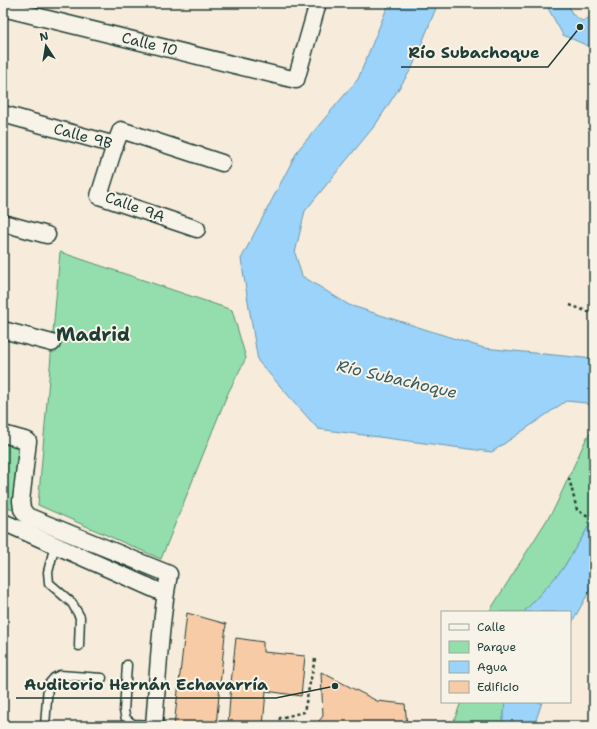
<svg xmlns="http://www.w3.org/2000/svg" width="597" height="729" font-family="'Shantell Sans',sans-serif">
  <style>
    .green { fill: #94dead; stroke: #5a8e70 }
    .water { fill: #9bd3fa; stroke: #6997ab }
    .building { fill: #f8cba7; stroke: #1f3d34 }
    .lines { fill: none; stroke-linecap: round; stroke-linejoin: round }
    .service-casing { stroke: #1f3d34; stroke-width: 11 }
    .minor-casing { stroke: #1f3d34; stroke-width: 19 }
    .path { stroke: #1f3d34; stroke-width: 2.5; stroke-dasharray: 3 3; stroke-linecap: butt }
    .service { stroke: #f7f3e8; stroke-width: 8 }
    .minor { stroke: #f7f3e8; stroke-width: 16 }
    .labels { text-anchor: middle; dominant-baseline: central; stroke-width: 4; stroke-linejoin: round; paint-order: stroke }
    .street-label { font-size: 15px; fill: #1f3d34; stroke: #f7f3e8 }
    .water-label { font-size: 16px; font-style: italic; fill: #385b5c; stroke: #f7f3e8 }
    .district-label { font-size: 19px; font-weight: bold; fill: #1f3d34; stroke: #f7f3e8 }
    .leader { fill: none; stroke: #1f3d34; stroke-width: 1.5 }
    .callout-dot { fill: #1f3d34; stroke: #f7f3e8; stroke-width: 1.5 }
    .callout-label { font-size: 16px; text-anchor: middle; font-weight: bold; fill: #1f3d34; stroke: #f7f3e8; stroke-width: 4; stroke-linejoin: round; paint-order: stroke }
  </style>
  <rect width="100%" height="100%" fill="#f7ebdb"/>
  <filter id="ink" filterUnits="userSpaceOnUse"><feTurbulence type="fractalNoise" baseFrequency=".025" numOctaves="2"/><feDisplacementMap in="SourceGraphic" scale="8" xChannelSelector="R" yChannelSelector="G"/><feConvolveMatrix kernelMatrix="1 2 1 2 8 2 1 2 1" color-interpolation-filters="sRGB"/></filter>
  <g filter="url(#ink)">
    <!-- green -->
    <g class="green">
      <path d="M 60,252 L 232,310 L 246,358 L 227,395 L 161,559 L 38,505 Z"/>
      <path d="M 594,430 L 594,518 L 562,570 L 524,612 L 489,612 L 555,507 L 587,437 Z"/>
      <path d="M 3,440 L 27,447 L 15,510 L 3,505 Z"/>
      <path d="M 461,702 L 505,702 L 504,715 L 501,726 L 452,726 Z"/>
    </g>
    <!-- water -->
    <g class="water">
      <path d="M 389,3 L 438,3 L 412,68 L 376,124 L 305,211 L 295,253 L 302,276 L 349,305 L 484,348 L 594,359 L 594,409 L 586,403 L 566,401 L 492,452 L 318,429 L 258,361 L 241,259 L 298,150 L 358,79 Z"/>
      <path d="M 545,3 L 568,3 L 572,14 L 582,21 L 591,17 L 594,11 L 594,47 L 593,48 L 563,35 Z"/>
      <path d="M 594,518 L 594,583 L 570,626 L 570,612 L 524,612 L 562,570 Z"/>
      <path d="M 505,702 L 542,702 L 534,726 L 501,726 L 504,715 Z"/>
    </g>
    <!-- building -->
    <g class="building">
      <path d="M 187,613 L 226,624 L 216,726 L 174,726 Z"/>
      <path d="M 236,638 L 263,642 L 263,652 L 305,656 L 301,696 L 266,691 L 263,726 L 228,726 L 231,683 Z"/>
      <path d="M 321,672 L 377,701 L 405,704 L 407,726 L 315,726 L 323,716 Z"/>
    </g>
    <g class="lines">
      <!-- service casing -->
      <g class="service-casing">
        <g id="service">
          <path d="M 55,545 L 48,572 L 49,583 L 72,603 L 80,617 L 79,646"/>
          <path d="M 127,665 L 124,711 L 126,719 L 133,724 L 154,725"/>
          <path d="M 45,726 L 48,685 L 54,678 L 60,675 L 102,678"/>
        </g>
      </g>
      <!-- minor casing -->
      <g class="minor-casing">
        <g id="minor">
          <path id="s1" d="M 3,8 L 296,80 L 318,3"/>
          <path id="s2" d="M 3,114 L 115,145"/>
          <path d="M 3,223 L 47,235"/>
          <path d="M 197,229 L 99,196 L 115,145 L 121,130 L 222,163"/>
          <path d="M 3,330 L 52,343"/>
          <path d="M 3,434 L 28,441 L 21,501 L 22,509 L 27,516 L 169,574 C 160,624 158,675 154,726"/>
          <path d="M 3,522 L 165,594"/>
        </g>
      </g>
      <!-- path -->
      <g class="path">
        <path d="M 570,305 L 594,314"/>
        <path d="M 569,478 L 577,510 L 594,519"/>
        <path d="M 279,726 L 280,718 L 304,712 L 315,659"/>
        <path d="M 468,726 L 469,726"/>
      </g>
      <!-- service -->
      <use href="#service" class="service"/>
      <!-- minor -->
      <use href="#minor" class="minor"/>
    </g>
  </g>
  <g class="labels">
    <!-- street labels -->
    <g class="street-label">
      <text stroke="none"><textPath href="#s1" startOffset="151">Calle 10</textPath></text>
      <text stroke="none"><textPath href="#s2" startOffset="83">Calle 9B</textPath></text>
      <text transform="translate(135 207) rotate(20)">Calle 9A</text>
    </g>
    <!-- water labels -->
    <g class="water-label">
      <text transform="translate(397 379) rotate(13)">Río Subachoque</text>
    </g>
    <!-- district labels -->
    <g class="district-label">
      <text x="93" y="334">Madrid</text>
    </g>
  </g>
  <!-- callouts -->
  <path class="leader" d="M580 27L548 67H401M335 686L276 698H16"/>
  <g class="callout-dot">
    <circle cx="580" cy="27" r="4"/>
    <circle cx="335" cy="686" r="4"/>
  </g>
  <g class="callout-label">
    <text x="474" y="58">Río Subachoque</text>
    <text x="146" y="690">Auditorio Hernán Echavarría</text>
  </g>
  <!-- margin -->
  <rect width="597" height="729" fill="none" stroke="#f7f3e8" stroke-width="16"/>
  <rect x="8" y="8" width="581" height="713" fill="none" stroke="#1f3d34" stroke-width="1.5" filter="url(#ink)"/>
  <!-- legend -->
  <rect x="441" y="611" width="130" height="92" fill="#f7f3e8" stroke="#a1aaa0"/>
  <rect x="449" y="624" width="20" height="6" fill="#f7f3e8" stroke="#a1aaa0"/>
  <text x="477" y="631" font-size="12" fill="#1f3d34">Calle</text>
  <rect x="449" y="641" width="20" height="12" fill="#94dead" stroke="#a1aaa0"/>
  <text x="477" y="651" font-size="12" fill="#1f3d34">Parque</text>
  <rect x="449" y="661" width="20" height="12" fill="#9bd3fa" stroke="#a1aaa0"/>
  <text x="477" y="671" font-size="12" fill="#1f3d34">Agua</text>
  <rect x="449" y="681" width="20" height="12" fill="#f8cba7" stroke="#a1aaa0"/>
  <text x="477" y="691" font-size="12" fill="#1f3d34">Edificio</text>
  <!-- north arrow -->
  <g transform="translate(46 46) rotate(348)" stroke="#f7f3e8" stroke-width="3" paint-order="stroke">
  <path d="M0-3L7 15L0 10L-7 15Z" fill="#1f3d34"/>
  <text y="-6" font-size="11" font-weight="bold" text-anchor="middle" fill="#1f3d34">N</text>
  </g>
</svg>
